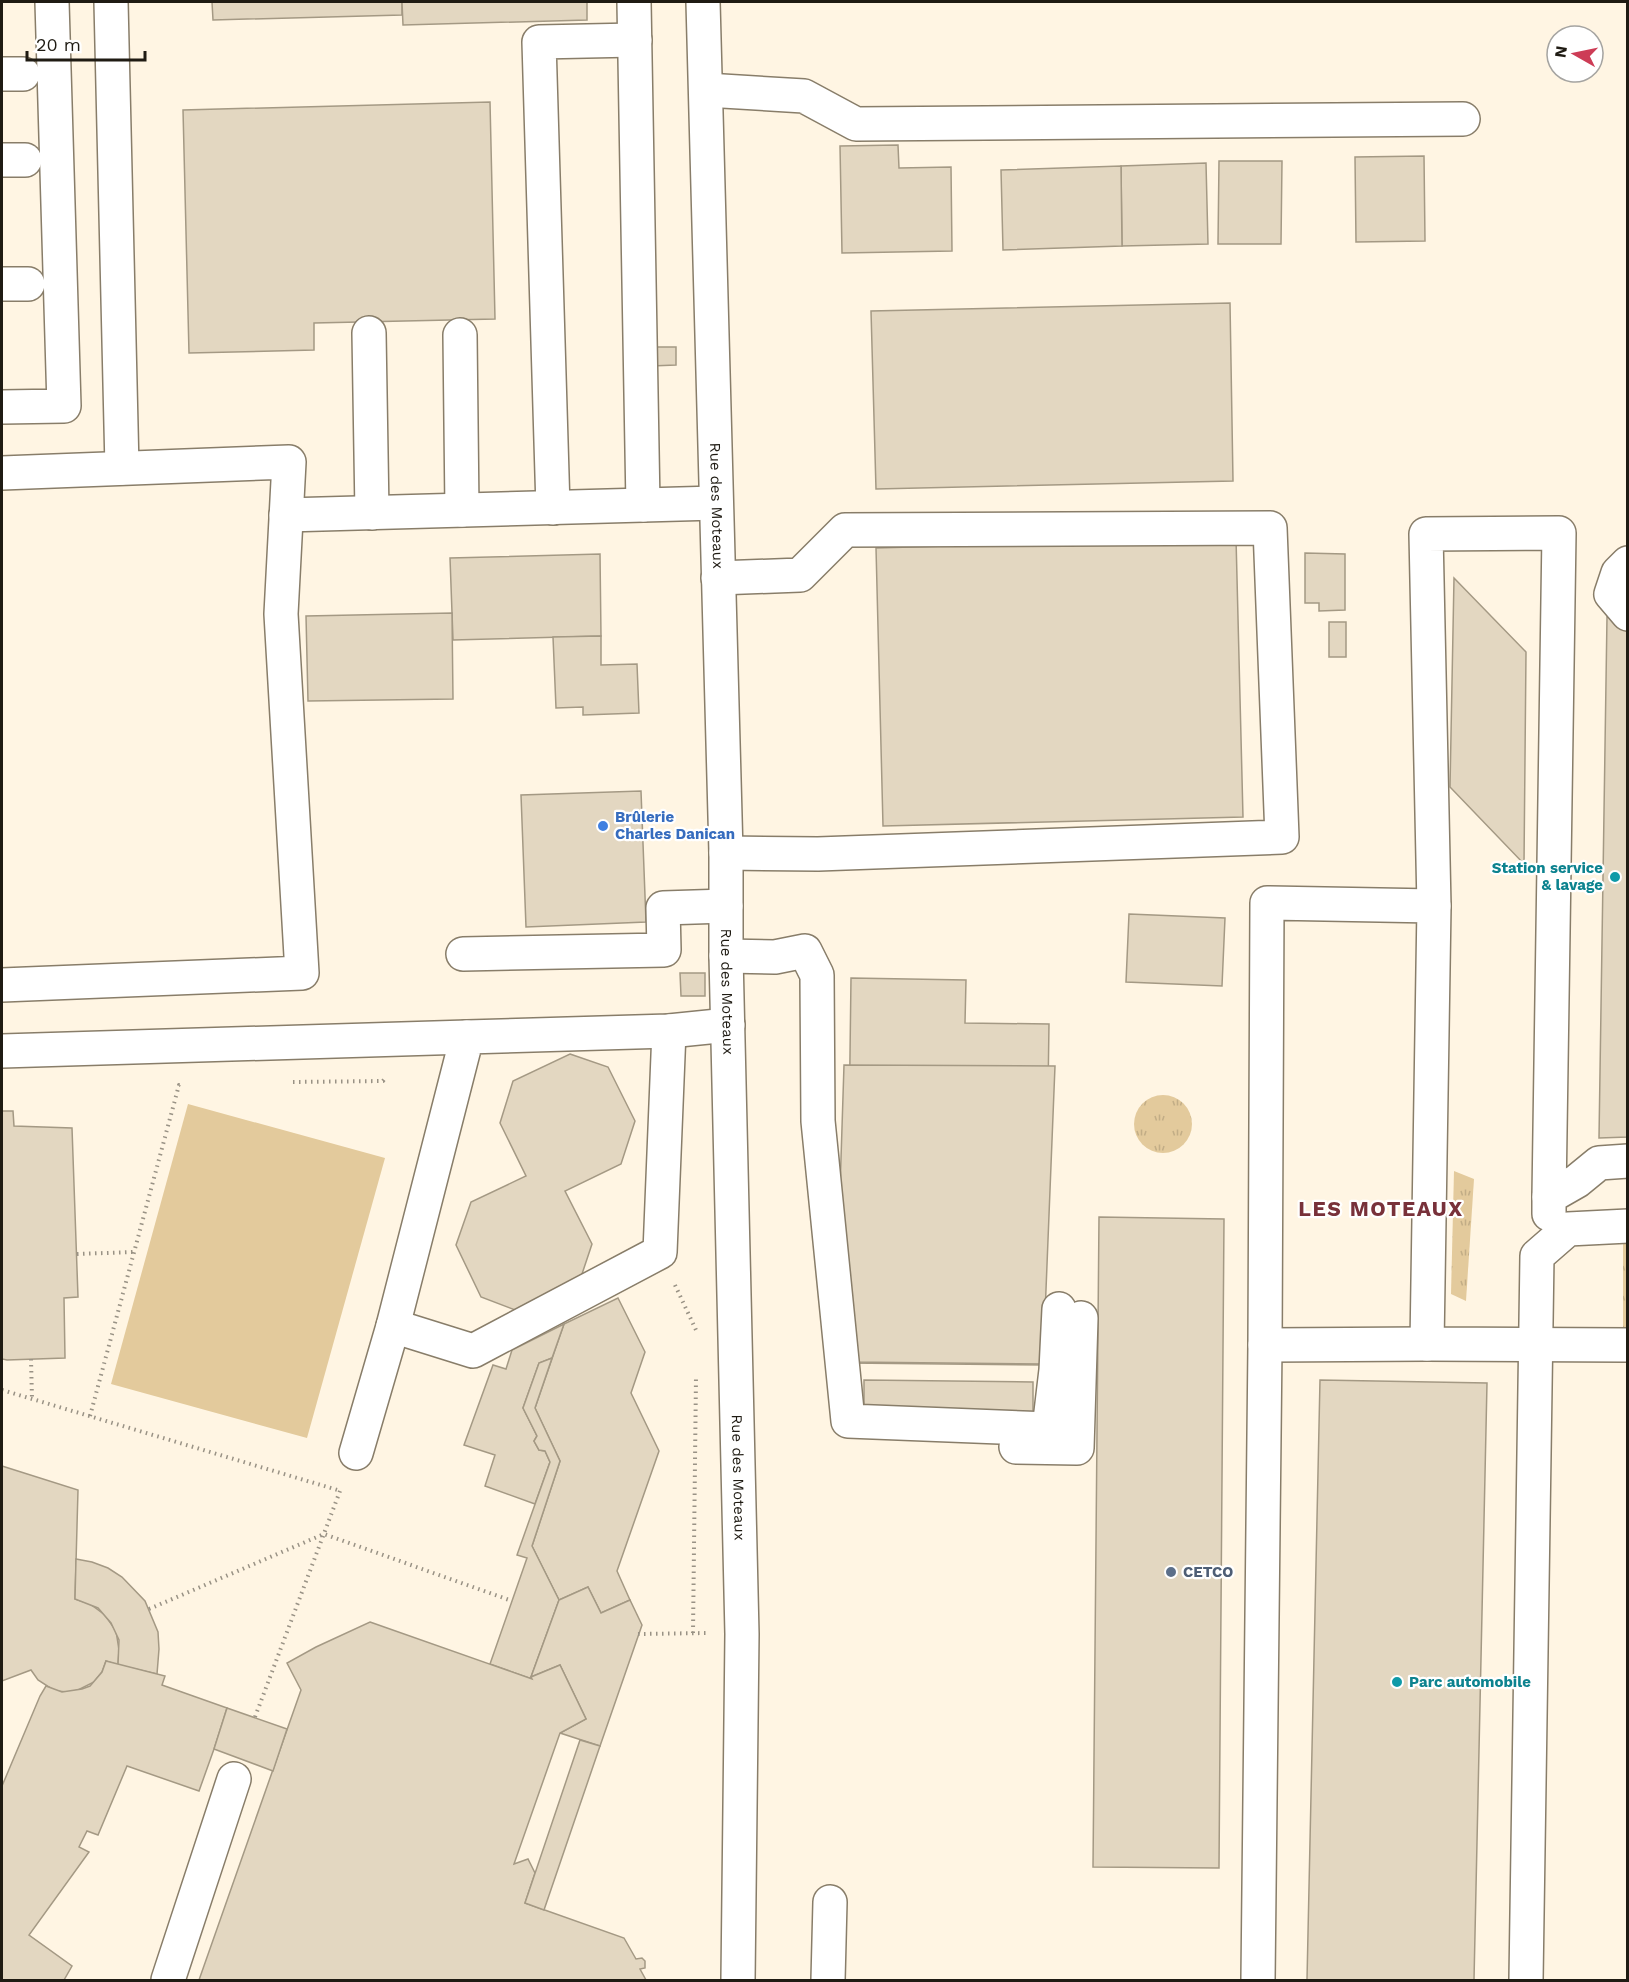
<svg xmlns="http://www.w3.org/2000/svg" width="1629" height="1982" font-family="'Work Sans',sans-serif">
  <style>
    .grass { fill: url(#grass-tufts) }
    .park { fill: #e3ca9c }
    .building { fill: #e3d7c1; stroke: #a49984; stroke-width: 1.5 }
    .lines { fill: none; stroke-linecap: round; stroke-linejoin: round }
    .minor-casing { stroke: #887d69; stroke-width: 36 }
    .path { stroke: #999285; stroke-width: 4; stroke-dasharray: 1.5 4.5; stroke-linecap: butt }
    .minor { stroke: #fff; stroke-width: 33 }
    .shop-dot { fill: #3f7fe0; stroke: #fff; stroke-width: 2 }
    .culture-dot { fill: #0f9aa8; stroke: #fff; stroke-width: 2 }
    .service-dot { fill: #5c6f8a; stroke: #fff; stroke-width: 2 }
    .labels { text-anchor: middle; dominant-baseline: central; stroke-width: 4.5; stroke-linejoin: round; paint-order: stroke }
    .street-label { font-size: 15px; fill: #1f1b13; stroke: #fff }
    .shop-label { font-size: 15px; font-weight: bold; fill: #366cbe; stroke: #fff; text-anchor: start }
    .culture-label { font-size: 15px; font-weight: bold; fill: #0d838f; stroke: #fff; text-anchor: end }
    .service-label { font-size: 15px; font-weight: bold; fill: #4e5e75; stroke: #fff; text-anchor: start }
    .district-label { font-size: 21px; font-weight: bold; letter-spacing: 1.5px; fill: #78313a; stroke: #fff }
  </style>
  <defs>
    <pattern id="grass-tufts" width="24" height="20" patternUnits="userSpaceOnUse" patternTransform="scale(1.5)"><rect width="24" height="20" fill="#e3ca9c"/><path d="M3 7l-1-3M5 7V3M7 7l1-3M15 17l-1-3M17 17v-4M19 17l1-3" fill="none" stroke="#c2ad86"/></pattern>
  </defs>
  <rect width="100%" height="100%" fill="#fff5e3"/>
  <!-- grass -->
  <g class="grass">
    <circle cx="1163" cy="1124" r="29"/>
    <path d="M 1454,1171 L 1474,1179 L 1466,1301 L 1451,1294 Z"/>
    <path d="M 1627,1243 L 1627,1329 L 1623,1328 L 1623,1244 Z"/>
  </g>
  <!-- park -->
  <path class="park" d="M 188,1104 L 385,1158 L 307,1438 L 111,1384 Z"/>
  <!-- building -->
  <g class="building">
    <path d="M 212,2 L 402,2 L 402,15 L 213,20 Z"/>
    <path d="M 402,2 L 587,2 L 587,20 L 403,25 Z"/>
    <path d="M 490,102 L 495,319 L 314,323 L 314,350 L 189,353 L 183,110 Z"/>
    <path d="M 898,145 L 899,168 L 951,167 L 952,251 L 842,253 L 840,146 Z"/>
    <path d="M 1424,156 L 1425,241 L 1356,242 L 1355,157 Z"/>
    <path d="M 1219,161 L 1282,161 L 1281,244 L 1218,244 Z"/>
    <path d="M 1206,163 L 1208,244 L 1122,246 L 1121,166 Z"/>
    <path d="M 1121,166 L 1122,246 L 1003,250 L 1001,170 Z"/>
    <path d="M 1230,303 L 1233,481 L 876,489 L 871,311 Z"/>
    <path d="M 651,347 L 676,347 L 676,365 L 651,366 Z"/>
    <path d="M 1236,538 L 1243,817 L 883,826 L 876,548 Z"/>
    <path d="M 1305,553 L 1345,554 L 1345,610 L 1319,611 L 1319,603 L 1305,603 Z"/>
    <path d="M 600,554 L 601,636 L 453,640 L 450,558 Z"/>
    <path d="M 1454,578 L 1526,652 L 1524,864 L 1450,787 Z"/>
    <path d="M 452,613 L 453,699 L 308,701 L 306,616 Z"/>
    <path d="M 1607,617 L 1628,618 L 1628,1137 L 1599,1138 Z"/>
    <rect x="1329" y="622" width="17" height="35"/>
    <path d="M 601,636 L 601,665 L 637,664 L 639,713 L 583,715 L 583,707 L 556,708 L 553,637 Z"/>
    <path d="M 641,791 L 646,922 L 526,927 L 521,795 Z"/>
    <path d="M 1129,914 L 1225,918 L 1222,986 L 1126,982 Z"/>
    <path d="M 680,973 L 705,973 L 705,996 L 681,996 Z"/>
    <path d="M 851,978 L 966,980 L 965,1023 L 1049,1024 L 1044,1365 L 846,1363 Z"/>
    <path d="M 570,1054 L 608,1067 L 635,1121 L 621,1164 L 565,1191 L 592,1244 L 578,1286 L 523,1313 L 481,1297 L 456,1245 L 471,1202 L 526,1176 L 500,1123 L 513,1081 Z"/>
    <path d="M 844,1065 L 1055,1066 L 1043,1364 L 850,1362 L 839,1221 Z"/>
    <path d="M 2,1111 L 13,1111 L 14,1126 L 72,1128 L 78,1297 L 64,1298 L 65,1358 L 7,1360 L 2,1359 Z"/>
    <path d="M 1099,1217 L 1224,1219 L 1219,1868 L 1093,1867 Z"/>
    <path d="M 618,1298 L 645,1352 L 631,1393 L 659,1451 L 617,1571 L 630,1600 L 601,1613 L 588,1587 L 559,1600 L 532,1546 L 560,1461 L 535,1408 L 564,1324 Z"/>
    <path d="M 564,1324 L 552,1358 L 539,1363 L 523,1408 L 537,1436 L 534,1441 L 539,1450 L 545,1451 L 550,1462 L 535,1504 L 485,1486 L 495,1455 L 464,1445 L 493,1365 L 506,1369 L 512,1350 Z"/>
    <path d="M 552,1358 L 535,1408 L 560,1461 L 532,1546 L 559,1600 L 531,1677 L 532,1679 L 490,1664 L 527,1558 L 517,1555 L 550,1462 L 545,1451 L 539,1450 L 534,1441 L 537,1436 L 523,1408 L 539,1363 Z"/>
    <path d="M 864,1380 L 1033,1382 L 1033,1415 L 864,1413 Z"/>
    <path d="M 1320,1380 L 1487,1383 L 1474,1980 L 1307,1980 Z"/>
    <path d="M 2,1466 L 78,1490 L 75,1599 L 90,1604 L 105,1615 L 116,1631 L 119,1650 L 118,1665 L 106,1661 L 102,1672 L 94,1682 L 78,1690 L 69,1692 L 55,1691 L 38,1680 L 31,1670 L 2,1681 Z"/>
    <path d="M 76,1559 L 92,1562 L 108,1568 L 122,1577 L 145,1601 L 158,1632 L 159,1649 L 157,1674 L 118,1665 L 119,1640 L 111,1623 L 98,1608 L 75,1599 Z"/>
    <path d="M 588,1587 L 601,1613 L 630,1600 L 642,1625 L 600,1746 L 560,1733 L 586,1719 L 560,1665 L 531,1677 L 559,1600 Z"/>
    <path d="M 370,1622 L 532,1679 L 531,1677 L 560,1665 L 586,1719 L 560,1733 L 514,1864 L 528,1859 L 535,1873 L 525,1903 L 624,1938 L 636,1959 L 642,1958 L 645,1961 L 645,1968 L 640,1969 L 646,1980 L 199,1980 L 301,1690 L 287,1663 L 316,1647 Z"/>
    <path d="M 106,1661 L 165,1676 L 162,1685 L 227,1708 L 214,1749 L 199,1791 L 127,1766 L 98,1835 L 87,1831 L 79,1847 L 89,1852 L 29,1935 L 72,1966 L 64,1980 L 2,1980 L 2,1786 L 40,1696 L 46,1686 L 62,1692 L 82,1689 L 90,1686 L 102,1672 Z"/>
    <path d="M 227,1708 L 287,1729 L 273,1771 L 214,1749 Z"/>
    <path d="M 580,1740 L 600,1746 L 544,1910 L 525,1903 Z"/>
  </g>
  <g class="lines">
    <!-- minor casing -->
    <g class="minor-casing">
      <g id="minor">
        <path d="M 111,2 L 122,468"/>
        <path d="M 634,2 L 643,505"/>
        <path id="s1" d="M 703,2 L 726,853 L 726,956 L 742,1634 L 738,1980"/>
        <path d="M 2,74 L 23,74"/>
        <path d="M 706,90 L 804,96 L 856,124 L 1463,119"/>
        <path d="M 2,160 L 25,160"/>
        <path d="M 2,284 L 28,284"/>
        <path d="M 369,333 L 372,513"/>
        <path d="M 460,335 L 462,510"/>
        <path d="M 2,407 L 64,406 L 52,2"/>
        <path d="M 2,473 L 289,462 L 281,614 L 302,973 L 2,985"/>
        <path d="M 553,508 L 539,42 L 635,40"/>
        <path d="M 286,515 L 716,503"/>
        <path d="M 1628,563 L 1618,573 L 1611,594 L 1628,614"/>
        <path d="M 718,578 L 800,575 L 845,530 L 1270,528 L 1282,837 L 818,854 L 726,853"/>
        <path d="M 1434,906 L 1426,534 L 1559,533 L 1549,1197"/>
        <path d="M 463,954 L 664,950 L 663,908 L 726,906"/>
        <path d="M 726,956 L 775,957 L 805,951 L 817,975 L 818,1121 L 848,1421 L 1049,1429 L 1056,1370 L 1059,1309"/>
        <path d="M 2,1051 L 467,1037"/>
        <path d="M 1549,1214 L 1549,1197 L 1577,1181 L 1599,1163 L 1628,1161"/>
        <path d="M 393,1326 L 473,1351 L 660,1252 L 669,1031"/>
        <path d="M 1265,1345 L 1427,1344"/>
        <path d="M 1016,1447 L 1077,1448 L 1081,1318"/>
        <path d="M 356,1453 L 393,1326 L 467,1037 L 669,1031 L 728,1025"/>
        <path d="M 168,1980 L 234,1779"/>
        <path d="M 828,1980 L 830,1902"/>
        <path d="M 1258,1980 L 1265,1345 L 1267,903 L 1434,906 L 1427,1344 L 1628,1345"/>
        <path d="M 1526,1980 L 1537,1256 L 1568,1229 L 1628,1226"/>
      </g>
    </g>
    <!-- path -->
    <g class="path">
      <path d="M 293,1082 L 383,1081 L 386,1077"/>
      <path d="M 77,1254 L 134,1252"/>
      <path d="M 675,1285 L 696,1330"/>
      <path d="M 31,1359 L 32,1399"/>
      <path d="M 2,1390 L 341,1491"/>
      <path d="M 90,1416 L 179,1085 L 183,1085"/>
      <path d="M 149,1609 L 324,1534 L 512,1601"/>
      <path d="M 693,1633 L 696,1376"/>
      <path d="M 638,1634 L 707,1633"/>
      <path d="M 255,1717 L 340,1491"/>
    </g>
    <!-- minor -->
    <use href="#minor" class="minor"/>
  </g>
  <!-- markers -->
  <circle class="shop-dot" cx="603" cy="826" r="6"/>
  <g class="culture-dot">
    <circle cx="1615" cy="877" r="6"/>
    <circle cx="1397" cy="1682" r="6"/>
  </g>
  <circle class="service-dot" cx="1171" cy="1572" r="6"/>
  <g class="labels">
    <!-- street labels -->
    <g class="street-label">
      <text stroke="none"><textPath href="#s1" startOffset="504">Rue des Moteaux</textPath></text>
      <text stroke="none"><textPath href="#s1" startOffset="990">Rue des Moteaux</textPath></text>
      <text stroke="none"><textPath href="#s1" startOffset="1476">Rue des Moteaux</textPath></text>
    </g>
    <!-- shop labels -->
    <g class="shop-label">
      <text x="615" y="817">Brûlerie<tspan x="615" dy="17">Charles Danican</tspan></text>
    </g>
    <!-- culture labels -->
    <g class="culture-label">
      <text x="1603" y="868">Station service<tspan x="1603" dy="17">&amp; lavage</tspan></text>
      <text x="1409" y="1682" text-anchor="start">Parc automobile</text>
    </g>
    <!-- service labels -->
    <g class="service-label">
      <text x="1183" y="1572">CETCO</text>
    </g>
    <!-- district labels -->
    <g class="district-label">
      <text x="1381" y="1208">LES MOTEAUX</text>
    </g>
  </g>
  <!-- border -->
  <rect width="1629" height="1982" fill="none" stroke="#1f1b13" stroke-width="6"/>
  <!-- north arrow -->
  <g transform="translate(1575 54) rotate(279)"><circle r="28" fill="#ffffff" stroke="#a5a4a1" stroke-width="1.5"/>
  <path d="M0-4.5L10 22L0 15L-10 22Z" fill="#cd3c56"/>
  <text y="-9" font-size="16" font-weight="bold" text-anchor="middle" fill="#1f1b13">N</text>
  </g>
  <!-- scale -->
  <path d="M27 51v9h118v-9" fill="none" stroke="#1f1b13" stroke-width="3"/>
  <text x="36" y="51" font-size="18" fill="#1f1b13" stroke="#ffffff" stroke-width="4.5" paint-order="stroke">20 m</text>
</svg>
